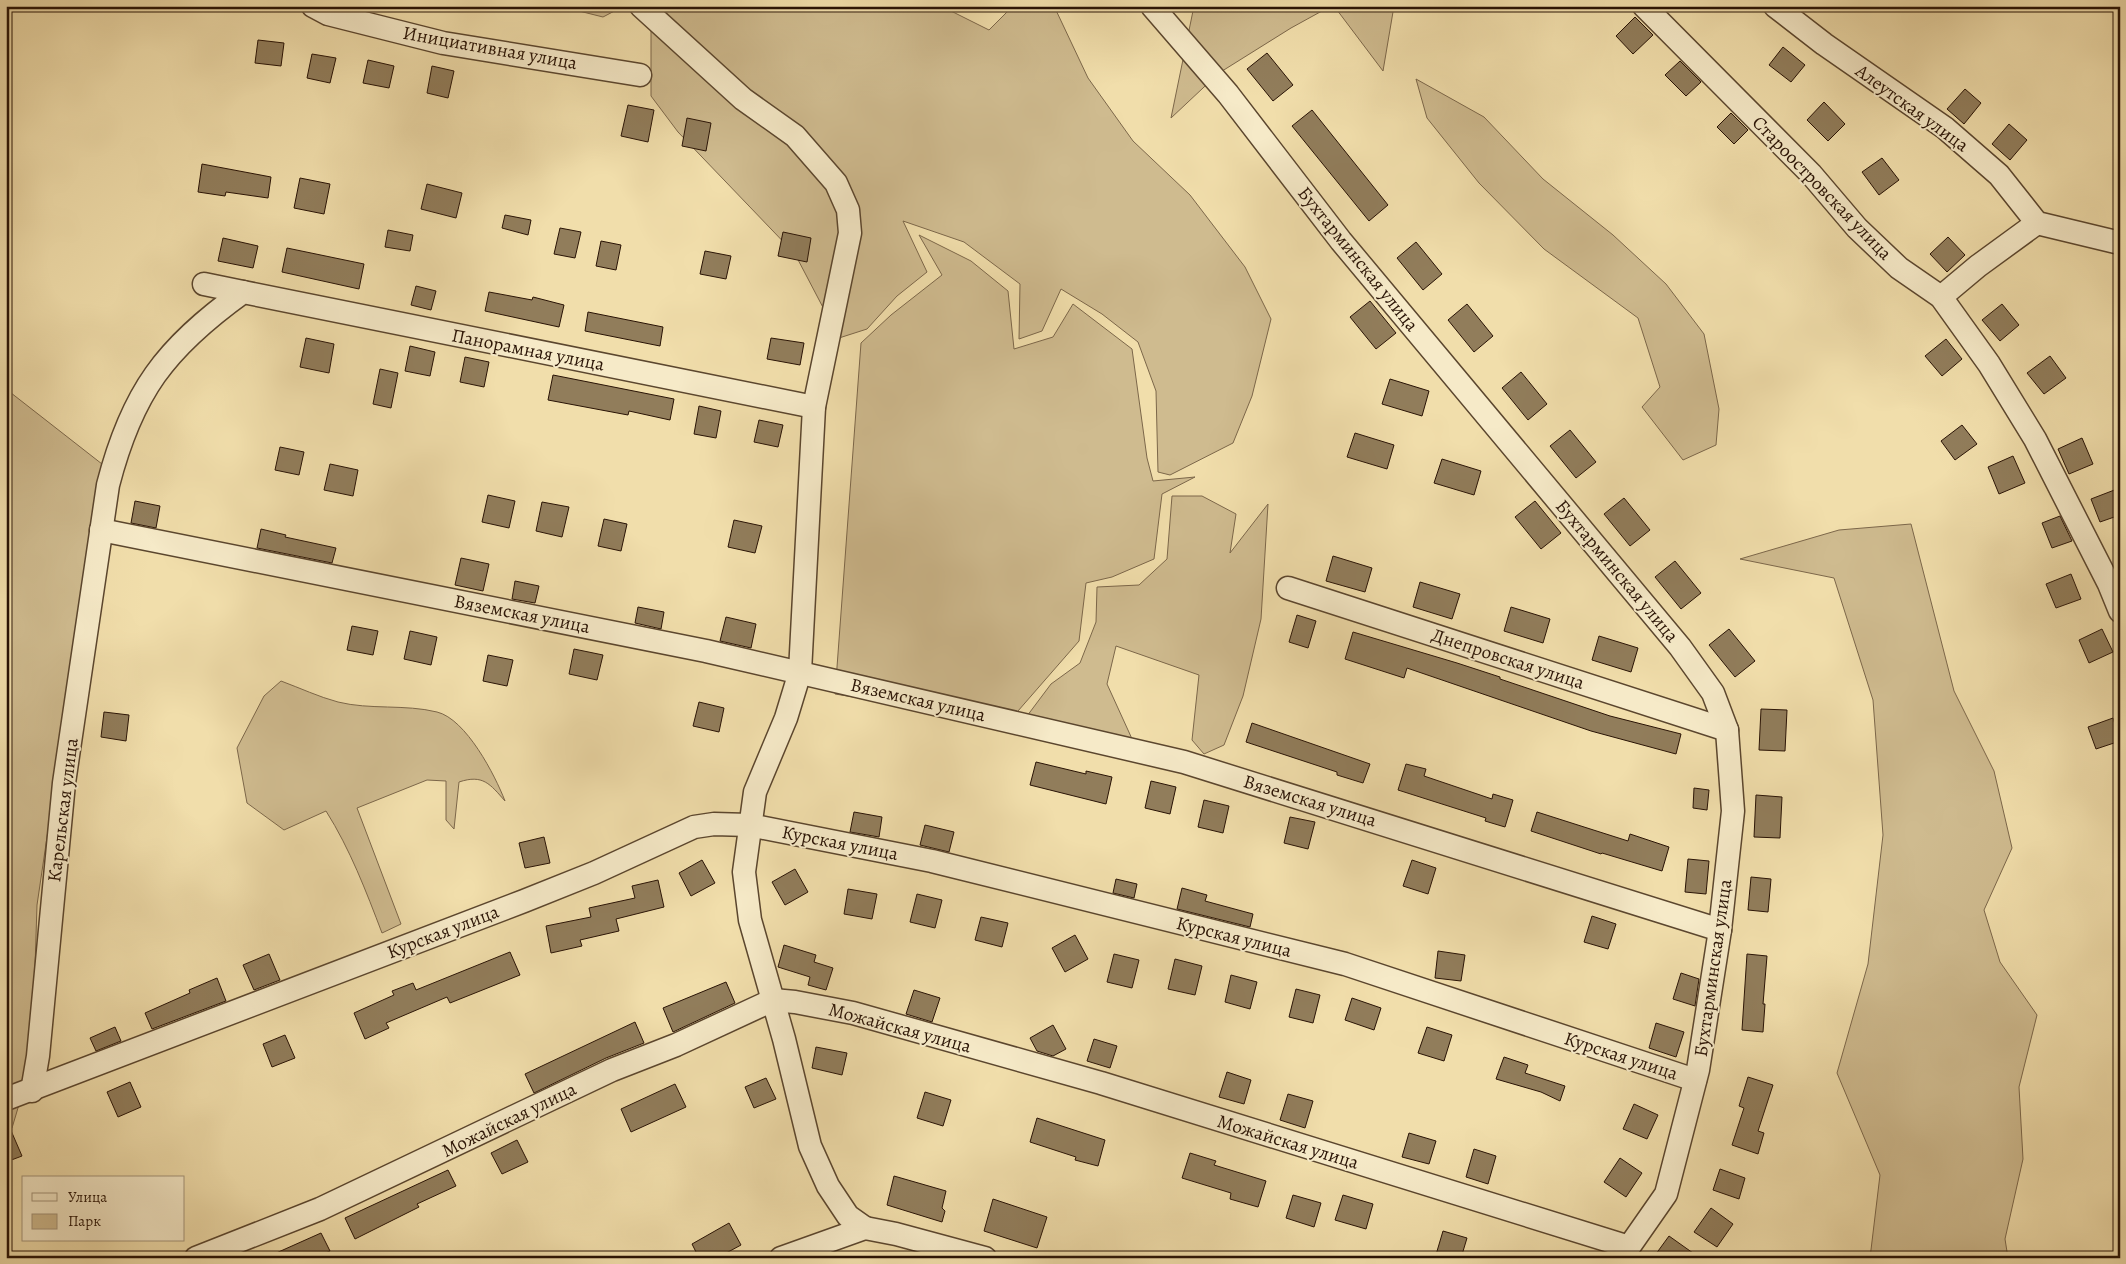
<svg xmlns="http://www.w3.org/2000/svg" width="2126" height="1264" font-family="Alegreya,serif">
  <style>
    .green { fill: #cfbb8f; stroke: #7c674a }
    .building { fill: #917d5b; stroke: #291305 }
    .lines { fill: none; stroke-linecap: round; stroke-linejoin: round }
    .minor-casing { stroke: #5b462e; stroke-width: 25 }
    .minor { stroke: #f6eac8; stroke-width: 22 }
    .labels { text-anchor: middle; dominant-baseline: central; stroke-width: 4; stroke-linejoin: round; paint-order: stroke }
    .street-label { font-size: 19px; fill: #291305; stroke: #f6eac8 }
  </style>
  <rect width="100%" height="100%" fill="#f1deab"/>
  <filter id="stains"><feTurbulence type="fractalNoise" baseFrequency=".004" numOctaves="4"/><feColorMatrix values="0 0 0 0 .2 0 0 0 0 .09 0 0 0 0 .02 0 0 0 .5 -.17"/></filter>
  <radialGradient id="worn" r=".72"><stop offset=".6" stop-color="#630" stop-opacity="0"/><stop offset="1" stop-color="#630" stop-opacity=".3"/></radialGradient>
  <!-- green -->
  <g class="green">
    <path d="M 574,6 L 624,6 L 603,17 L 575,10 Z"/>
    <path d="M 658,6 L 941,6 L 989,30 L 1013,6 L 1054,6 L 1088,78 L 1133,141 L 1190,195 L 1245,267 L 1271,319 L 1252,396 L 1233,443 L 1170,475 L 1158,472 L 1156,391 L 1138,342 L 1102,314 L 1061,289 L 1042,331 L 1019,339 L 1020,284 L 964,242 L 903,221 L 927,272 L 897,296 L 867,329 L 839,338 L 795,254 L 678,132 L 651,96 L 651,29 Z"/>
    <path d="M 1194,6 L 1331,6 L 1291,28 L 1219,73 L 1171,118 Z"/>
    <path d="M 1334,6 L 1394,6 L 1383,71 Z"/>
    <path d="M 1416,79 L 1484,117 L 1543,179 L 1613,235 L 1666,284 L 1704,334 L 1719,409 L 1716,445 L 1683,460 L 1642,407 L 1660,387 L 1638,318 L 1544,249 L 1479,183 L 1427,118 Z"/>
    <path d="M 919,235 L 971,261 L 1008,291 L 1014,349 L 1053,337 L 1073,304 L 1132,349 L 1147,458 L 1153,481 L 1195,477 L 1162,494 L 1154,559 L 1112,577 L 1086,583 L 1079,641 L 1011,719 L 989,719 L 835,694 L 861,343 L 891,315 L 942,275 Z"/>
    <path d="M 6,389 L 102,464 L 37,905 L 32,1061 L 12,1128 L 6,1131 Z"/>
    <path d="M 1172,496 L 1202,496 L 1236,514 L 1230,553 L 1268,504 L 1261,619 L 1243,696 L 1224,745 L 1204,754 L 1192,740 L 1199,675 L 1116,646 L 1107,684 L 1138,752 L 1021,724 L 1051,684 L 1080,663 L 1096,622 L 1097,587 L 1139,585 L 1167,559 Z"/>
    <path d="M 1911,524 L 1954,691 L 1994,771 L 2012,848 L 1984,910 L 2000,962 L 2037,1015 L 2019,1087 L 2023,1159 L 2005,1239 L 2008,1258 L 1870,1258 L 1880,1175 L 1837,1073 L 1868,964 L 1883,835 L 1873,700 L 1834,578 L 1740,559 L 1839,530 Z"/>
    <path d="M 281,681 C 300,688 319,697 338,702 C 370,710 405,704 437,712 C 466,719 495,775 505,801 C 490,784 483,774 459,782 L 454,829 L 446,820 L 446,781 L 427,780 L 357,808 L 401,924 L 382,933 C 366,891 350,849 326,811 L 284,830 L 247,803 L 237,748 L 264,696 Z"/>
  </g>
  <!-- building -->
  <g class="building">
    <path d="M 1635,17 L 1653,35 L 1633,54 L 1616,36 Z"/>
    <path d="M 258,40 L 284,43 L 281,66 L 255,63 Z"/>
    <path d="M 1783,47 L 1805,65 L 1791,82 L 1769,65 Z"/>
    <path d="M 1267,53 L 1293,85 L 1273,101 L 1247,69 Z"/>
    <path d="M 312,54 L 336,58 L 330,83 L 307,78 Z"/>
    <path d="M 368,60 L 394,66 L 389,88 L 363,83 Z"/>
    <path d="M 1680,61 L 1701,82 L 1686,96 L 1665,75 Z"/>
    <path d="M 432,66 L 454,71 L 448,98 L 427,93 Z"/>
    <path d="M 1965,89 L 1981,103 L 1964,124 L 1947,109 Z"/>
    <path d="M 1824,102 L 1845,124 L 1828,141 L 1807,120 Z"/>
    <path d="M 628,105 L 654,110 L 648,142 L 621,136 Z"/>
    <path d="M 1312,110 L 1388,205 L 1369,221 L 1292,126 Z"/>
    <path d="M 1731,113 L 1748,130 L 1734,144 L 1717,127 Z"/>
    <path d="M 687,118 L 711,123 L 706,151 L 682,146 Z"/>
    <path d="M 2009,124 L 2027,140 L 2010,160 L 1992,144 Z"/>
    <path d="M 1882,158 L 1899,180 L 1879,195 L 1862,172 Z"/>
    <path d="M 202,164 L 271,177 L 268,198 L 226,192 L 225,196 L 198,192 Z"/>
    <path d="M 300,178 L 330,184 L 324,214 L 294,208 Z"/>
    <path d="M 427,184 L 462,193 L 456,218 L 421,209 Z"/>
    <path d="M 505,215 L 531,220 L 528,235 L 502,228 Z"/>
    <path d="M 560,228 L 581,232 L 575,258 L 554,254 Z"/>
    <path d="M 388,230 L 413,235 L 410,251 L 385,247 Z"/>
    <path d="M 783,232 L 811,238 L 807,262 L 778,256 Z"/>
    <path d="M 1948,237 L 1965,255 L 1947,272 L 1930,254 Z"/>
    <path d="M 223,238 L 258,246 L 253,268 L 218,261 Z"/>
    <path d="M 601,241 L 621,245 L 616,270 L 596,266 Z"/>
    <path d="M 1416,242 L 1442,274 L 1423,290 L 1397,258 Z"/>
    <path d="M 287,248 L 364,264 L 359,289 L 282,272 Z"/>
    <path d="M 705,251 L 731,256 L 726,279 L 700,274 Z"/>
    <path d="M 416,286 L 436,291 L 431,310 L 411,305 Z"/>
    <path d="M 489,292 L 532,300 L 533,297 L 564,305 L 559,327 L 485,311 Z"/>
    <path d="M 1370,301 L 1396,333 L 1376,349 L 1350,317 Z"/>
    <path d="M 1467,304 L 1493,336 L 1474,352 L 1448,320 Z"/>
    <path d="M 2002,304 L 2019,325 L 2000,341 L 1982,320 Z"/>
    <path d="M 588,312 L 663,327 L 660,346 L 585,331 Z"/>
    <path d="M 306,338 L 334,344 L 329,373 L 300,367 Z"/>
    <path d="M 771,338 L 804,343 L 800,365 L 767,359 Z"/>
    <path d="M 1946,339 L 1962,359 L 1942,376 L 1925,356 Z"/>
    <path d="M 410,346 L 435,352 L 430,376 L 405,371 Z"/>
    <path d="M 2050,356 L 2066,378 L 2044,394 L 2027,373 Z"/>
    <path d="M 465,357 L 489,362 L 484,387 L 460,382 Z"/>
    <path d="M 380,369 L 398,373 L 391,408 L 373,404 Z"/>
    <path d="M 1521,372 L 1547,404 L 1528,420 L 1502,388 Z"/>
    <path d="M 553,375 L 674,399 L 670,420 L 629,411 L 628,415 L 548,400 Z"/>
    <path d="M 1390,379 L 1429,391 L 1422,416 L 1382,404 Z"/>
    <path d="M 699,406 L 721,411 L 716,438 L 694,434 Z"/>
    <path d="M 759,420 L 783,425 L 778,447 L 754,442 Z"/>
    <path d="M 1962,425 L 1977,444 L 1955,460 L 1941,441 Z"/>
    <path d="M 1570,430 L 1596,462 L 1576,478 L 1550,446 Z"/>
    <path d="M 1355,433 L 1394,445 L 1387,469 L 1347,457 Z"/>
    <path d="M 2082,438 L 2093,464 L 2069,474 L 2058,449 Z"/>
    <path d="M 280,447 L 304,452 L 299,475 L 275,470 Z"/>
    <path d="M 2013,456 L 2025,483 L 1999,494 L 1988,467 Z"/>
    <path d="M 1442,459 L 1481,471 L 1474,495 L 1434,483 Z"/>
    <path d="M 330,464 L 358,470 L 353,496 L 324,490 Z"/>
    <path d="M 2117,489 L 2120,497 L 2120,515 L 2100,522 L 2091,499 Z"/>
    <path d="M 488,495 L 515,501 L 509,528 L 482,522 Z"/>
    <path d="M 1624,498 L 1650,530 L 1630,546 L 1604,514 Z"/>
    <path d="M 135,501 L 160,506 L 156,528 L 131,523 Z"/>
    <path d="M 1535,501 L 1561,533 L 1541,549 L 1515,517 Z"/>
    <path d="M 542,502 L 569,507 L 562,537 L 536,531 Z"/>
    <path d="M 2060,516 L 2072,541 L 2052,548 L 2042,523 Z"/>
    <path d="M 604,519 L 627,524 L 621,551 L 598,546 Z"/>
    <path d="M 734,520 L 762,526 L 755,553 L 728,547 Z"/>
    <path d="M 261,529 L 286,535 L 285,537 L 336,548 L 332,563 L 257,548 Z"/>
    <path d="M 1333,556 L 1372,568 L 1365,592 L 1326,581 Z"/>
    <path d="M 461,558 L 489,564 L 483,591 L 455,585 Z"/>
    <path d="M 1675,561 L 1701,593 L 1681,609 L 1655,577 Z"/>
    <path d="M 2071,574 L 2081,599 L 2056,608 L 2046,584 Z"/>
    <path d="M 515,581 L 539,586 L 535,603 L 512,599 Z"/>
    <path d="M 1420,582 L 1460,594 L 1452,619 L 1413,607 Z"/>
    <path d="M 638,607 L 664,612 L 661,629 L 635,623 Z"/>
    <path d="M 1511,607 L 1550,619 L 1543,643 L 1504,631 Z"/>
    <path d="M 1297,615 L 1316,621 L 1308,648 L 1289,642 Z"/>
    <path d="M 726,617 L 756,624 L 751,648 L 720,641 Z"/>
    <path d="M 352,626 L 378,631 L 373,655 L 347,650 Z"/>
    <path d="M 1729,629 L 1755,661 L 1735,677 L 1709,645 Z"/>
    <path d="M 2102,629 L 2113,652 L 2089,663 L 2079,640 Z"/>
    <path d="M 410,631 L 437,637 L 431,665 L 404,659 Z"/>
    <path d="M 1353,632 L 1457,663 L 1500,677 L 1500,679 L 1610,716 L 1681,734 L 1676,754 L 1591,731 L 1407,668 L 1404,678 L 1345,659 Z"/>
    <path d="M 1599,636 L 1638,648 L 1631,672 L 1592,660 Z"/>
    <path d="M 574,649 L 603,655 L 597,680 L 569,674 Z"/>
    <path d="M 488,655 L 513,660 L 507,686 L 483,681 Z"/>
    <path d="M 699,702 L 724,708 L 719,732 L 693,726 Z"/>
    <path d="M 1761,709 L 1787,710 L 1785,751 L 1759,750 Z"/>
    <path d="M 104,712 L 129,715 L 126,741 L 101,737 Z"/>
    <path d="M 2113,718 L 2120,741 L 2096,749 L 2088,727 Z"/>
    <path d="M 1252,723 L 1370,764 L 1363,783 L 1337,775 L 1337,772 L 1246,742 Z"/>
    <path d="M 1036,762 L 1086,774 L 1086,771 L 1112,777 L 1106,804 L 1030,785 Z"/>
    <path d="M 1406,764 L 1426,769 L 1424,776 L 1492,799 L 1493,794 L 1513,800 L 1505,827 L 1485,821 L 1486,818 L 1398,790 Z"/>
    <path d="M 1151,781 L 1176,787 L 1170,814 L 1145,808 Z"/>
    <path d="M 1694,788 L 1709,790 L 1707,810 L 1693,808 Z"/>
    <path d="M 1756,795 L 1782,797 L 1780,838 L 1754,837 Z"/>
    <path d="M 1204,800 L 1229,806 L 1223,833 L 1198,827 Z"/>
    <path d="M 854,812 L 882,817 L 879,837 L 850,832 Z"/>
    <path d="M 1537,812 L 1628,841 L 1630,834 L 1669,847 L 1662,871 L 1602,853 L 1601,854 L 1531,831 Z"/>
    <path d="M 1290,817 L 1315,822 L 1308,849 L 1284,843 Z"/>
    <path d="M 925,825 L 954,832 L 949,852 L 920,845 Z"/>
    <path d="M 544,837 L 550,863 L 525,868 L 519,843 Z"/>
    <path d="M 1688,859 L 1709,861 L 1706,894 L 1685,892 Z"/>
    <path d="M 702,860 L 715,883 L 691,896 L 679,873 Z"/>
    <path d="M 1412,860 L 1436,868 L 1428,894 L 1403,886 Z"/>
    <path d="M 795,869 L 808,892 L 785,905 L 772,882 Z"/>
    <path d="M 1751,877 L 1771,879 L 1768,912 L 1748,910 Z"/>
    <path d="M 1116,879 L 1137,884 L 1134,898 L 1113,893 Z"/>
    <path d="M 658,880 L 664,907 L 616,919 L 619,931 L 580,940 L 582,946 L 551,953 L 546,926 L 591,917 L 589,908 L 635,898 L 632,886 Z"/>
    <path d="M 1182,888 L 1207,895 L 1205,901 L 1253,914 L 1250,927 L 1177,909 Z"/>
    <path d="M 848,889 L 877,894 L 872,919 L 844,914 Z"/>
    <path d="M 917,894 L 942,900 L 935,928 L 910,922 Z"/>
    <path d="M 1592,916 L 1616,924 L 1608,949 L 1584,942 Z"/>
    <path d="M 981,917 L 1008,923 L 1002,947 L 975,940 Z"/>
    <path d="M 1075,935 L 1088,959 L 1065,972 L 1052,948 Z"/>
    <path d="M 784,945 L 816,955 L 814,962 L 833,968 L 826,990 L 808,985 L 810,977 L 778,967 Z"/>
    <path d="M 1438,951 L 1465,955 L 1461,981 L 1435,978 Z"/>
    <path d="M 510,952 L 520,975 L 450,1003 L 447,997 L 386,1023 L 389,1028 L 365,1039 L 354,1013 L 394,995 L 392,991 L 413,983 L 416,990 Z"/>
    <path d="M 269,954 L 280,980 L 254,990 L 243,965 Z"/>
    <path d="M 1114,954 L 1139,960 L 1132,988 L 1107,982 Z"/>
    <path d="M 1747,954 L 1767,956 L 1763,1004 L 1765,1004 L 1763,1032 L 1742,1030 Z"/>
    <path d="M 1175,959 L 1202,966 L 1195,995 L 1168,989 Z"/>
    <path d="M 1681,973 L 1699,979 L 1695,1006 L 1673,999 Z"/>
    <path d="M 1231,975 L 1257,982 L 1250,1009 L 1225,1002 Z"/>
    <path d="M 217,978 L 226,1001 L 152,1029 L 145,1013 L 190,993 L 189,990 Z"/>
    <path d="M 726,982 L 735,1003 L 673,1032 L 663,1008 Z"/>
    <path d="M 1296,989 L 1320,995 L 1313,1023 L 1289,1017 Z"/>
    <path d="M 914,990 L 940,998 L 932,1022 L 906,1014 Z"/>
    <path d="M 1352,998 L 1381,1008 L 1374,1030 L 1345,1020 Z"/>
    <path d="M 635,1022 L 644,1043 L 606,1058 L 534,1093 L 525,1074 Z"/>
    <path d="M 1656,1023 L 1684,1032 L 1676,1057 L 1649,1048 Z"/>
    <path d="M 1053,1025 L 1066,1049 L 1053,1056 L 1037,1051 L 1030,1038 Z"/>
    <path d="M 115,1027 L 121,1041 L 96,1051 L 90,1038 Z"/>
    <path d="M 1427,1027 L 1452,1035 L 1444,1061 L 1418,1053 Z"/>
    <path d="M 285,1035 L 295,1058 L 272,1067 L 263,1044 Z"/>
    <path d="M 1094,1039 L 1117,1046 L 1110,1068 L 1087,1061 Z"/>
    <path d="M 816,1047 L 847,1053 L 842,1075 L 812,1068 Z"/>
    <path d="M 1504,1057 L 1528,1065 L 1525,1073 L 1565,1086 L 1560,1101 L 1541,1092 L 1496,1079 Z"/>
    <path d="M 1227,1072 L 1251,1080 L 1244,1104 L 1219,1097 Z"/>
    <path d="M 1748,1077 L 1773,1085 L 1758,1131 L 1764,1133 L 1758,1154 L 1732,1145 L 1744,1108 L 1739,1106 Z"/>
    <path d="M 766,1078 L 776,1099 L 754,1108 L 745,1087 Z"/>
    <path d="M 130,1082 L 141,1107 L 118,1117 L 107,1092 Z"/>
    <path d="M 675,1084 L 686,1107 L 631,1132 L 621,1109 Z"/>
    <path d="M 925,1092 L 951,1100 L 943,1126 L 917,1118 Z"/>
    <path d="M 1288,1094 L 1313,1101 L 1305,1128 L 1280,1120 Z"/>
    <path d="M 1634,1104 L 1658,1115 L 1647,1139 L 1623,1129 Z"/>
    <path d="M 1037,1118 L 1105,1140 L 1098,1166 L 1075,1160 L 1076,1157 L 1030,1142 Z"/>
    <path d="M 6,1119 L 22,1156 L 6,1162 Z"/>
    <path d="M 1409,1133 L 1436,1141 L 1429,1164 L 1402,1157 Z"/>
    <path d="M 517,1140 L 528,1162 L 502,1174 L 491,1153 Z"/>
    <path d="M 1474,1149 L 1496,1156 L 1488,1184 L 1466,1177 Z"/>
    <path d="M 1190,1153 L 1216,1161 L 1214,1165 L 1266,1181 L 1258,1207 L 1230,1199 L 1231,1193 L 1182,1178 Z"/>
    <path d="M 1620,1158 L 1642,1173 L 1626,1197 L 1604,1182 Z"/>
    <path d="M 1720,1169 L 1745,1178 L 1739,1199 L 1713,1190 Z"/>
    <path d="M 448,1170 L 456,1186 L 417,1204 L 419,1207 L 355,1239 L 345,1218 Z"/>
    <path d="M 894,1176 L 946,1191 L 942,1208 L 945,1211 L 942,1222 L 887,1205 Z"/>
    <path d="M 1293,1195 L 1321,1203 L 1314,1227 L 1286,1218 Z"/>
    <path d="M 1343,1195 L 1373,1204 L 1366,1229 L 1335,1220 Z"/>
    <path d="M 993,1199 L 1047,1217 L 1037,1248 L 984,1231 Z"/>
    <path d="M 1711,1208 L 1733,1224 L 1717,1247 L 1694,1232 Z"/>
    <path d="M 729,1223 L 741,1245 L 717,1258 L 699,1258 L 692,1244 Z"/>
    <path d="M 1443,1231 L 1467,1238 L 1461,1258 L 1435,1258 Z"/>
    <path d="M 321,1233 L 330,1251 L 314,1258 L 265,1258 Z"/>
    <path d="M 1669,1236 L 1700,1258 L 1653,1258 Z"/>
  </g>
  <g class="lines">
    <!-- minor casing -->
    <g class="minor-casing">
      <g id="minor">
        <path d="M 313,6 L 328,14 L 443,43 L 640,75"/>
        <path d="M 641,6 L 743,99 L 795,136 L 836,183 L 848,210 L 850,233 L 814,407 L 800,672 L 786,718 L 755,792 L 744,872 L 750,920 L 784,1039 L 810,1146 L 828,1186 L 848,1216 L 865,1228"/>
        <path d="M 1152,6 L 1228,94 L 1341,241 L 1680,647 L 1713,693 L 1727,730 L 1733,811 L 1720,930 L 1698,1070 L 1666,1194 L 1629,1247"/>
        <path d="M 1644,6 L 1811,174 L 1857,228 L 1899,268 L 1941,297 L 1989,364 L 2035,439 L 2109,584 L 2120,611"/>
        <path d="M 1775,6 L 1824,44 L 1945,128 L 1999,175 L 2037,223 L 2120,243"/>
        <path d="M 204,284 L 243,292"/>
        <path d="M 1941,297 L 1978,266 L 2037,223"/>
        <path d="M 101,530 L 706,651 L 1184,762 L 1720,930"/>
        <path d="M 1288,588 L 1727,730"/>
        <path d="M 32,1091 L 38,1056 L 64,783 L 108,485 C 132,392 165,348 243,292 L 814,407"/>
        <path d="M 6,1099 L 524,901 L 594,873 L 694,827 L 714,824 L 749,825 L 932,861 L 1345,964 L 1695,1080"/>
        <path d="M 196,1258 L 320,1209 L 612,1070 L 676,1045 L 773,1000 L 795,1002 L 853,1013 L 1101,1083 L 1629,1247"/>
        <path d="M 781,1258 L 865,1228 L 896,1234 L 985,1258"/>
      </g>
    </g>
    <!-- minor -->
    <use href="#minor" class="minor"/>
  </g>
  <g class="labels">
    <!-- street labels -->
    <g class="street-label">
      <text transform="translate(490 48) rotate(10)">Инициативная улица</text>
      <text transform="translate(1912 108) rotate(36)">Алеутская улица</text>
      <text transform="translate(1822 188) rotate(46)">Староостровская улица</text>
      <text transform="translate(1358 259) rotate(51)">Бухтарминская улица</text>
      <text transform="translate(528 350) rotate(11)">Панорамная улица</text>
      <text transform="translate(1617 571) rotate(50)">Бухтарминская улица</text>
      <text transform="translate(522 614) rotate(11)">Вяземская улица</text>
      <text transform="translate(1508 659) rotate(18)">Днепровская улица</text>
      <text transform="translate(918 700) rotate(13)">Вяземская улица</text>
      <text transform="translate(1310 801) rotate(17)">Вяземская улица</text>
      <text transform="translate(63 810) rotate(-83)">Карельская улица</text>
      <text transform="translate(840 843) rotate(11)">Курская улица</text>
      <text transform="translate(443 932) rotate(-21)">Курская улица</text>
      <text transform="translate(1234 937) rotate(14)">Курская улица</text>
      <text transform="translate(1713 968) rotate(-82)">Бухтарминская улица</text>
      <text transform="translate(900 1028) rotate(15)">Можайская улица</text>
      <text transform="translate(1621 1056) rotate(18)">Курская улица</text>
      <text transform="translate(509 1120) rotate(-26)">Можайская улица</text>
      <text transform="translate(1288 1142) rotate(17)">Можайская улица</text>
    </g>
  </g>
  <!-- margin -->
  <rect width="2126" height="1264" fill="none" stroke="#f1deab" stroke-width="25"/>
  <rect x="8" y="8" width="2111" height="1249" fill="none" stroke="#291305" stroke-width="2.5"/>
  <rect x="12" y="12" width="2101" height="1239" fill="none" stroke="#291305"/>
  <!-- legend -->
  <rect x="22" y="1176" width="162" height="65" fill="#f6eac8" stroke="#a4947a"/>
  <rect x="32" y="1193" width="25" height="8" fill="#f6eac8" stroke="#a4947a"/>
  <text x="68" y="1202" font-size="15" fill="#291305">Улица</text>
  <rect x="32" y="1214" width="25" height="15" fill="#cfbb8f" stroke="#a4947a"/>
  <text x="68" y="1226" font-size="15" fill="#291305">Парк</text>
  <rect width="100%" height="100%" filter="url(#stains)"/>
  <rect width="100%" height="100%" fill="url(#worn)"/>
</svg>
